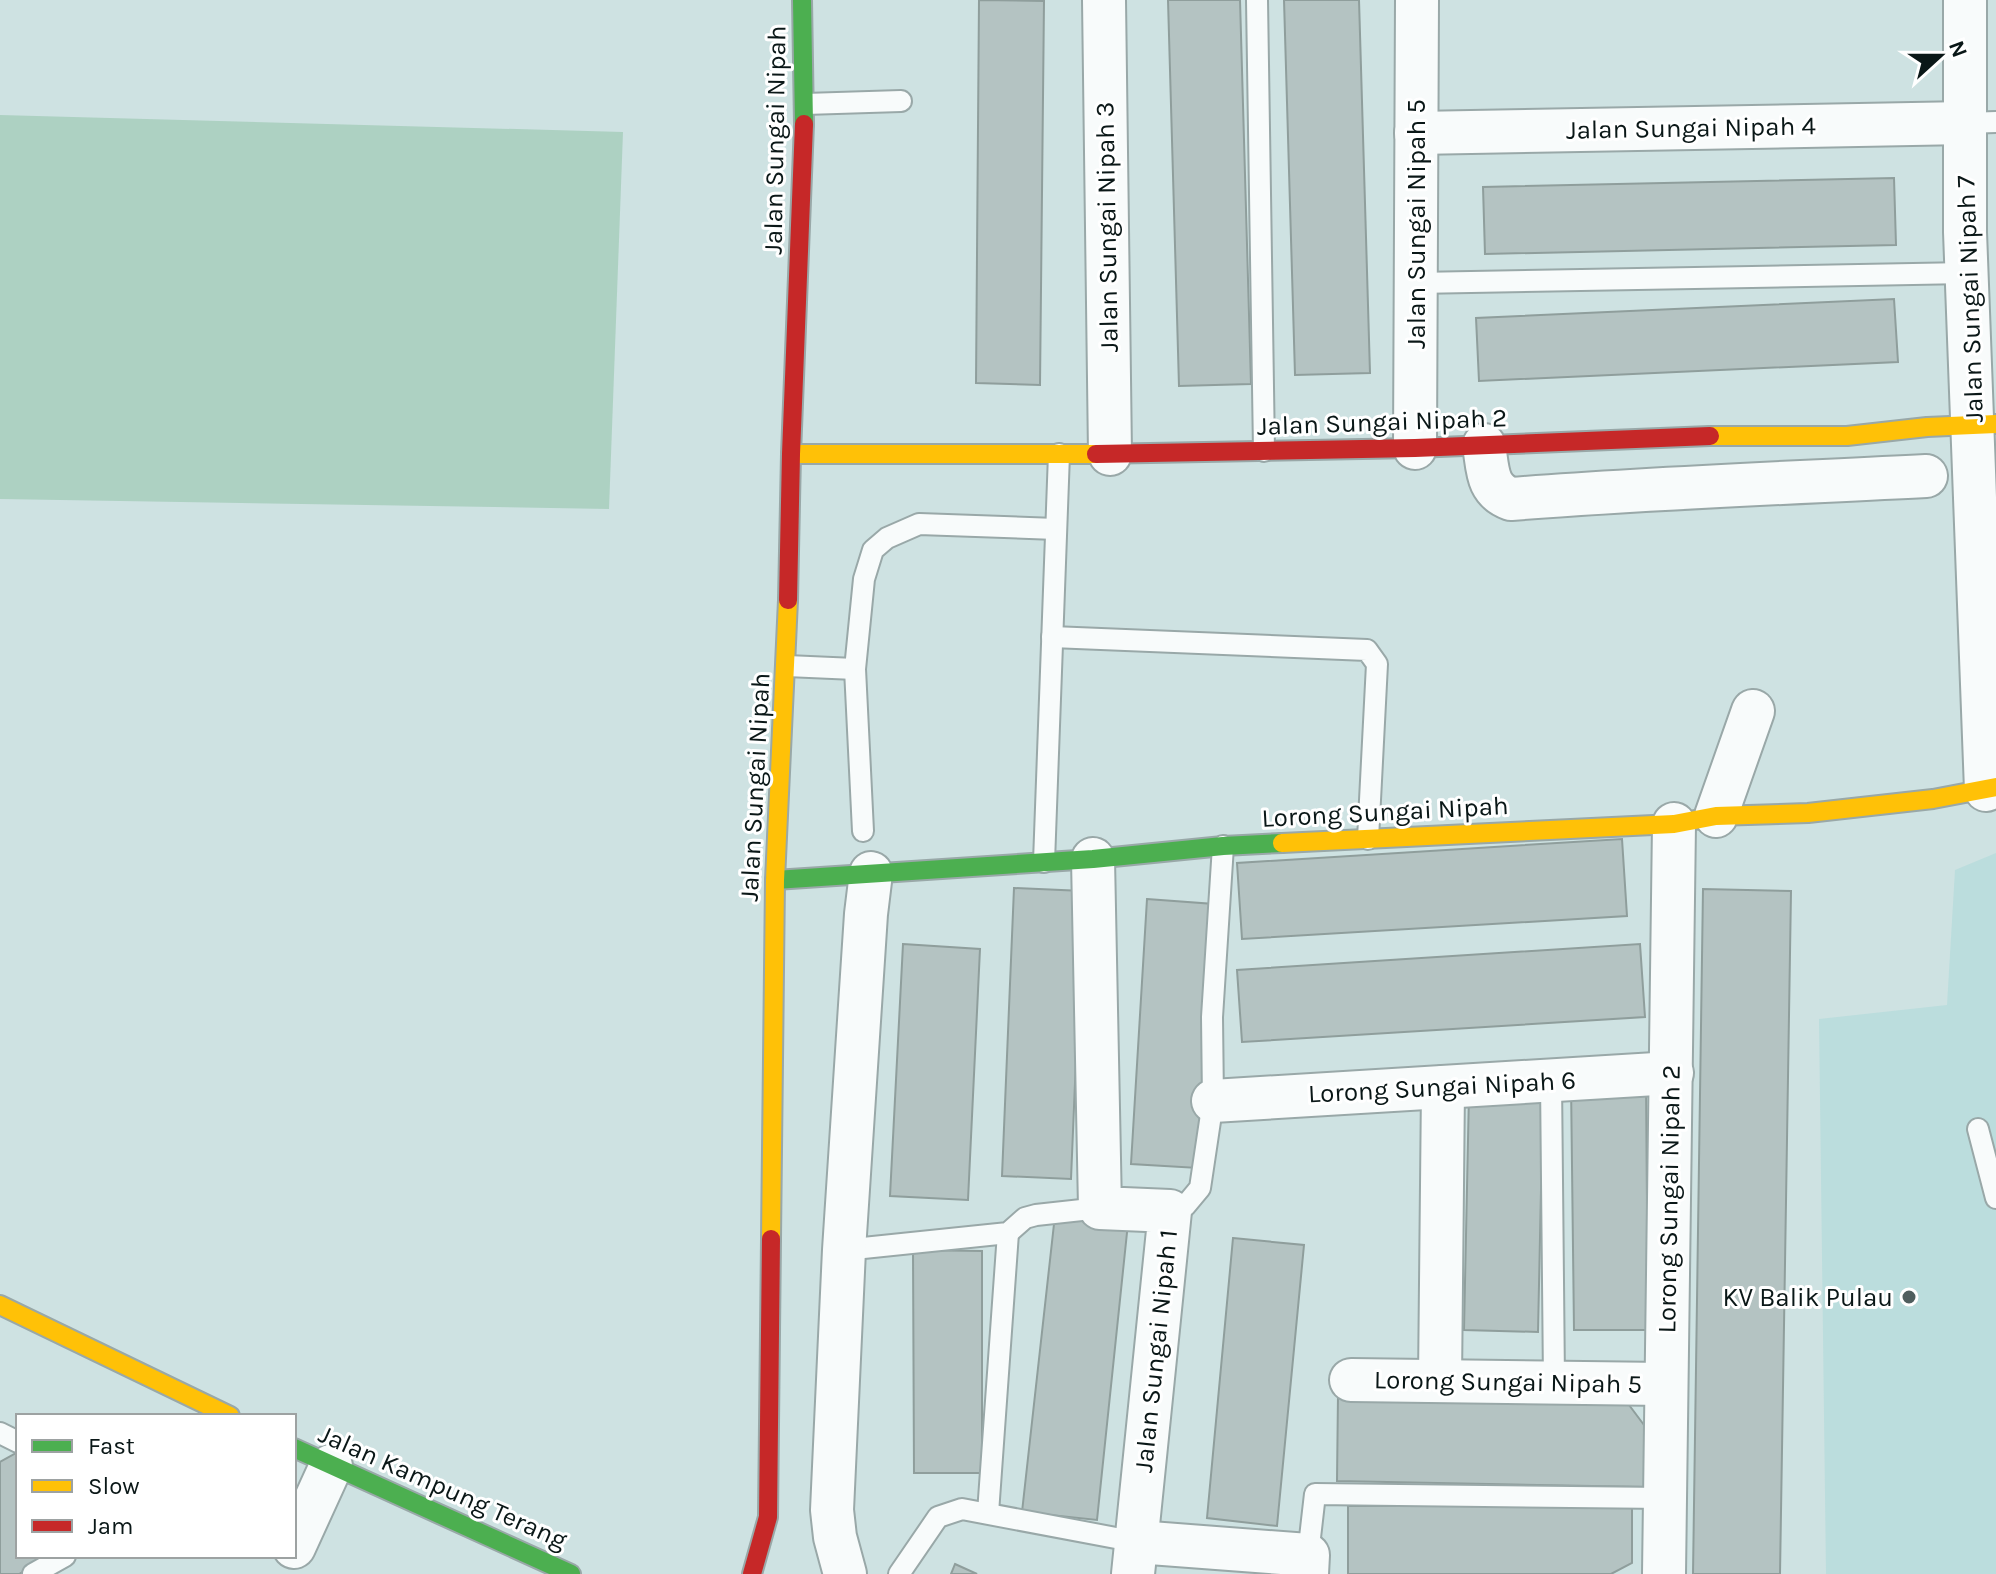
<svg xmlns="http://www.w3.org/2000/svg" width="1996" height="1574" font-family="Karla,sans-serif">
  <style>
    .built { fill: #bdd }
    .green { fill: #add1c2 }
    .building { fill: #b4c3c2; stroke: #8f9e9c; stroke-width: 2 }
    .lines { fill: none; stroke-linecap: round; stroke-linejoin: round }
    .lane-casing { stroke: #99a8a8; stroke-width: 24 }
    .street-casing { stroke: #99a8a8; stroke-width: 46 }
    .fast-casing { stroke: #99a8a8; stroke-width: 22 }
    .slow-casing { stroke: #99a8a8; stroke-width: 22 }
    .jam-casing { stroke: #99a8a8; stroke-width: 22 }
    .lane { stroke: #f8fbfb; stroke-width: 20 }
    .street { stroke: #f8fbfb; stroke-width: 42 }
    .fast { stroke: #4caf50; stroke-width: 18 }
    .slow { stroke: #ffc107; stroke-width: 18 }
    .jam { stroke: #c62828; stroke-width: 18 }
    .poi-dot { fill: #4f5e5e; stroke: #fff; stroke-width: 3 }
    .labels { text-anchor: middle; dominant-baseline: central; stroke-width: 6; stroke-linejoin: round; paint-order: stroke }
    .street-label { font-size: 26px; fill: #0a1717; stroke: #fff }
    .poi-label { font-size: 26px; fill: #0a1717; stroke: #fff; text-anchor: end }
  </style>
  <rect width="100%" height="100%" fill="#cee2e2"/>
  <!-- built -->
  <path class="built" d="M 1996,853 L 1996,1574 L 1826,1574 L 1819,1019 L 1947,1005 L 1955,870 Z"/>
  <!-- green -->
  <path class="green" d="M 0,115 L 623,132 L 609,509 L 0,499 Z"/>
  <!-- building -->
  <g class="building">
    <path d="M 979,0 L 1044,1 L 1040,385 L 976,383 Z"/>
    <path d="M 1168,0 L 1240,0 L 1251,384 L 1179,386 Z"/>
    <path d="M 1284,0 L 1359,0 L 1370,373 L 1295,375 Z"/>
    <path d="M 1894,178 L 1896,245 L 1485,254 L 1483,187 Z"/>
    <path d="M 1894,299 L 1898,362 L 1479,381 L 1476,318 Z"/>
    <path d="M 1622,839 L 1627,916 L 1242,939 L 1237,863 Z"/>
    <path d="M 1014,888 L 1083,891 L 1071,1179 L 1002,1176 Z"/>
    <path d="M 1703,889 L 1791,891 L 1780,1574 L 1693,1574 Z"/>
    <path d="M 1147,899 L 1214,904 L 1198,1168 L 1131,1164 Z"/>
    <path d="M 903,944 L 980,949 L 968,1200 L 890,1196 Z"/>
    <path d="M 1640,944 L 1645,1017 L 1242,1042 L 1237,970 Z"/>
    <path d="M 1646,1082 L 1648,1330 L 1574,1330 L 1571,1083 Z"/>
    <path d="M 1469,1093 L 1543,1096 L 1538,1332 L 1464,1330 Z"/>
    <path d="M 1055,1215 L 1128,1223 L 1097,1520 L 1022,1512 Z"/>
    <path d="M 1233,1238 L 1304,1245 L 1277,1526 L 1207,1518 Z"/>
    <path d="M 913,1250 L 982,1251 L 982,1473 L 914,1473 Z"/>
    <path d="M 1338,1395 L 1626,1401 L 1647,1429 L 1646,1487 L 1337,1481 Z"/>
    <path d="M 18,1452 L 18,1556 L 51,1556 L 19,1574 L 0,1574 L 0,1462 Z"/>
    <path d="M 1348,1506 L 1632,1506 L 1632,1563 L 1611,1574 L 1348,1574 Z"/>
    <path d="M 955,1564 L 977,1574 L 951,1574 Z"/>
  </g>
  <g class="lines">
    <!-- lane casing -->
    <g class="lane-casing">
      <g id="lane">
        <path d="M 1257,0 L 1264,451"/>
        <path d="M 805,104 L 901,101"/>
        <path d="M 1966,123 L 1996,122"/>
        <path d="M 1416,283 L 1967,273"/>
        <path d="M 1052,637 L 1367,650 L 1377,664 L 1368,839"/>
        <path d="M 787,666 L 855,669"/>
        <path d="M 863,831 L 855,669 L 864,579 L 873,550 L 887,538 L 919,524 L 1056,529"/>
        <path d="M 1044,862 L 1059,454"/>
        <path d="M 1551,1080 L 1554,1382"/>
        <path d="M 1978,1129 L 1996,1198"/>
        <path d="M 1170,1211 L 1185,1206 L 1200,1188 L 1213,1101 L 1212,1017 L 1223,846"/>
        <path d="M 844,1250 L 1008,1233 L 1025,1218 L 1036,1215 L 1100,1208"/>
        <path d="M 0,1433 L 18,1442"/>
        <path d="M 988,1513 L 1008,1233"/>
        <path d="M 1308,1555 L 1315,1494 L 1665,1498"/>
        <path d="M 33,1574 L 65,1556"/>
        <path d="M 899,1574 L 938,1517 L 962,1509 L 1137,1542"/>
      </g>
    </g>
    <!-- street casing -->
    <g class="street-casing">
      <g id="street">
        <path d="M 1104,0 L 1110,454"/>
        <path d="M 1965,0 L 1965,232 L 1986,790"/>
        <path d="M 1416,133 L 1966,123"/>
        <path d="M 1484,445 C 1488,469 1486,490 1511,499 C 1649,488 1787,483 1926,476"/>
        <path d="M 1415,448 L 1417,0"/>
        <path d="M 1716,816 L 1753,711"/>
        <path d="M 1093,859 L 1100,1208 L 1170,1211 L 1133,1574"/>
        <path d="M 1213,1101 L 1672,1073"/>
        <path d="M 1351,1380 L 1665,1384"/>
        <path d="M 1440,1381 L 1443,1087"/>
        <path d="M 1137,1542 L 1308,1555 L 1307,1574"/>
        <path d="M 294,1547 L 331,1466"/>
        <path d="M 845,1574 L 835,1537 L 832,1510 L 844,1250 L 866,914 L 871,873"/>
        <path d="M 1664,1574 L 1674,824"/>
      </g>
    </g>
    <!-- fast casing -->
    <g class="fast-casing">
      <g id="fast">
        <path d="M 802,0 L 804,124"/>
        <path d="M 775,880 L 1093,859 L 1223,846 L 1282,843"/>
        <path d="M 294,1448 L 571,1574"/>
      </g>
    </g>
    <!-- slow casing -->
    <g class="slow-casing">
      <g id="slow">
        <path d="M 1710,436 L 1847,436 L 1927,427 L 1996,424"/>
        <path d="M 791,454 L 1096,454"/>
        <path d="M 1282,843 L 1674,824 L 1716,816 L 1808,813 L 1933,799 L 1996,787"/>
        <path d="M 771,1239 L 775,880 L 788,600"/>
        <path d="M 0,1305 L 230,1416"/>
      </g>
    </g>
    <!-- jam casing -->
    <g class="jam-casing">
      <g id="jam">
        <path d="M 1096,454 L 1415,448 L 1710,436"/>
        <path d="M 788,600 L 791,454 L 804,124"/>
        <path d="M 752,1574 L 768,1517 L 771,1239"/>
      </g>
    </g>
    <!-- lane -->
    <use href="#lane" class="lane"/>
    <!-- street -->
    <use href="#street" class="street"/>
    <!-- fast -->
    <use href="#fast" class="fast"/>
    <!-- slow -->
    <use href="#slow" class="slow"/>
    <!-- jam -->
    <use href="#jam" class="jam"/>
  </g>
  <!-- markers -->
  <circle class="poi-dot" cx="1909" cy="1297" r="8"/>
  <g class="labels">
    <!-- street labels -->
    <g class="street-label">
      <text transform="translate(1691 128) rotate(-1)">Jalan Sungai Nipah 4</text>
      <text transform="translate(775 140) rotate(-89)">Jalan Sungai Nipah</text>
      <text transform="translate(1416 224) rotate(-90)">Jalan Sungai Nipah 5</text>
      <text transform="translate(1107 227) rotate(-91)">Jalan Sungai Nipah 3</text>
      <text transform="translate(1970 299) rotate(-92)">Jalan Sungai Nipah 7</text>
      <text transform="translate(1382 422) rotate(-2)">Jalan Sungai Nipah 2</text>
      <text transform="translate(755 787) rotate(-87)">Jalan Sungai Nipah</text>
      <text transform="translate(1385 812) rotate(-3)">Lorong Sungai Nipah</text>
      <text transform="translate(1442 1087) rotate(-3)">Lorong Sungai Nipah 6</text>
      <text transform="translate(1669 1199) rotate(-89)">Lorong Sungai Nipah 2</text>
      <text transform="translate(1156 1351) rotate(-84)">Jalan Sungai Nipah 1</text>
      <text transform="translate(1508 1382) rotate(1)">Lorong Sungai Nipah 5</text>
      <text transform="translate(443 1487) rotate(24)">Jalan Kampung Terang</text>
    </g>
    <!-- poi labels -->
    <g class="poi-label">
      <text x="1893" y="1297">KV Balik Pulau</text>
    </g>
  </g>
  <!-- legend -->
  <rect x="16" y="1414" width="280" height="144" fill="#ffffff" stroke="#9da2a2" stroke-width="2"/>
  <rect x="32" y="1440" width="40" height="12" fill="#4caf50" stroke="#9da2a2" stroke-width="2"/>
  <text x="88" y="1454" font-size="24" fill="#0a1717">Fast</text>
  <rect x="32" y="1480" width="40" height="12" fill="#ffc107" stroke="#9da2a2" stroke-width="2"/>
  <text x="88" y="1494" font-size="24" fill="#0a1717">Slow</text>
  <rect x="32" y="1520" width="40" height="12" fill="#c62828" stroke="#9da2a2" stroke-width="2"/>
  <text x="88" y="1534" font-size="24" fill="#0a1717">Jam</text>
  <!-- north arrow -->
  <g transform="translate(1940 56) rotate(69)" stroke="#ffffff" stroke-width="6" paint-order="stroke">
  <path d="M0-6L14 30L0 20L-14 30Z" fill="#0a1717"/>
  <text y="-12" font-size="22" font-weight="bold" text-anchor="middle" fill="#0a1717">N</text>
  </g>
</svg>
